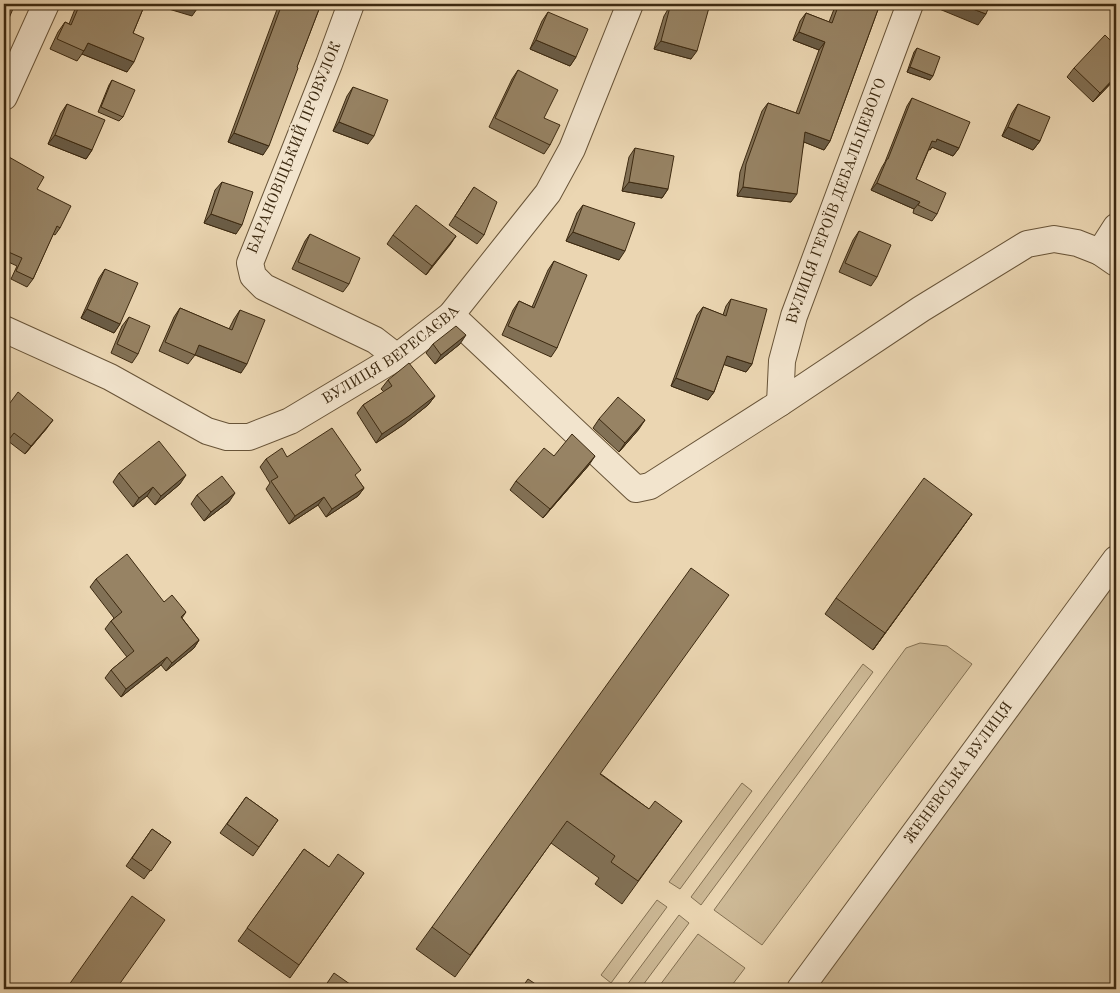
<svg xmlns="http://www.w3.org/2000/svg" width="1120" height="993" font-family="'Old Standard TT',serif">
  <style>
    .green { fill: #cdb996; stroke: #847153 }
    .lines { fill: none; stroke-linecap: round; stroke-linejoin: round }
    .minor-casing { stroke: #685438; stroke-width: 28 }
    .minor { stroke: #f2e4cd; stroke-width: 26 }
    .wall { fill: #827156; stroke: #3c2910 }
    .shaded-wall { fill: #6a5c46; stroke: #3c2910 }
    .building { fill: #978364; stroke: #3c2910 }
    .labels { text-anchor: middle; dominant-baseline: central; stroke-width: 4.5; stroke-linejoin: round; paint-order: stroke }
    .street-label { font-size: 15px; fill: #3c2910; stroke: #f2e4cd }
  </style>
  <rect width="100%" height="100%" fill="#ebd6b2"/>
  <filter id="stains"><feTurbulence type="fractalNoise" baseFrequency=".004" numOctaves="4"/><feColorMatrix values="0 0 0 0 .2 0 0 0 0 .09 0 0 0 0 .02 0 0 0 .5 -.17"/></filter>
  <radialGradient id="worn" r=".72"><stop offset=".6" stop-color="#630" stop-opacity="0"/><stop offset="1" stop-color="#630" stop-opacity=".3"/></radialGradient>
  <!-- green -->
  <g class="green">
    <path d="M 1116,559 L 1116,989 L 800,989 Z"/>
    <path d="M 920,643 L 947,646 L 972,664 L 762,945 L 714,910 L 906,648 Z"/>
    <path d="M 863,664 L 873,672 L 701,905 L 691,897 Z"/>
    <path d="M 742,783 L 752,791 L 680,889 L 669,882 Z"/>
    <path d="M 657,900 L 667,907 L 611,983 L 601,975 Z"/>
    <path d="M 679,915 L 689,923 L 640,989 L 624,989 Z"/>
    <path d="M 698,934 L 745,968 L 729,989 L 657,989 Z"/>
  </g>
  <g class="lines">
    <!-- minor casing -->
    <g class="minor-casing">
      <g id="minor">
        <path d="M 351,4 L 329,64 L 250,263 L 253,276 L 264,287 L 375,340 L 397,357"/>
        <path d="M 4,97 L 46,4"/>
        <path d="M 1116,227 L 1100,252 L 1116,263"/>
        <path d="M 451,315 L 636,489 L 650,486 L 780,403 L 921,309 L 1027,244 L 1054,239 L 1077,243 L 1100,252"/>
        <path id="s1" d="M 4,329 L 110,377 L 207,431 L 227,437 L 249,437 L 290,421 L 397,357 L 451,315 L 548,193 L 572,149 L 630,4"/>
        <path id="s2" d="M 780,403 L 782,361 L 794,316 L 910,4"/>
        <path id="s3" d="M 800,989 L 1116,559"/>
      </g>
    </g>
    <!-- minor -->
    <use href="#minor" class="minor"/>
  </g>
  <!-- wall -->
  <g class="wall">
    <path d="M 77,4 L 145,4 L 133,33 L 127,72 L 82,54 L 77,61 L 50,49 L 58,32 L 65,22 L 69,24 Z"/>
    <path d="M 279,4 L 321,4 L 263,155 L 228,142 Z"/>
    <path d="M 669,4 L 710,4 L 691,59 L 654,49 L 664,16 L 667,11 Z"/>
    <path d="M 836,4 L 880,4 L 830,141 L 824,150 L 804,142 L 791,202 L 737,196 L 740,172 L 762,111 L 768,103 L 796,113 L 819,50 L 793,40 L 800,21 L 806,13 L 829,22 Z"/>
    <path d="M 548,12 L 576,57 L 570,66 L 530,49 L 542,21 Z"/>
    <path d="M 917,48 L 930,80 L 907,72 L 914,52 Z"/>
    <path d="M 1074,68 L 1116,78 L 1093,102 L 1067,77 Z"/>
    <path d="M 518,70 L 544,118 L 550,145 L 544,154 L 489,127 L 512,79 Z"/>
    <path d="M 112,80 L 123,117 L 119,121 L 98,112 L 109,85 Z"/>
    <path d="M 353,87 L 368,144 L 333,131 L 347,96 Z"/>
    <path d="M 912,98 L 959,148 L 953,156 L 932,147 L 930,150 L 929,149 L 916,179 L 937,214 L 932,221 L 913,213 L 914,209 L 871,190 L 882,167 L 885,162 L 907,106 Z"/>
    <path d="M 67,104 L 92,150 L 86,159 L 48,144 L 61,113 Z"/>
    <path d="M 1018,104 L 1040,141 L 1033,150 L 1002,136 L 1012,113 Z"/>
    <path d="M 635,148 L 668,189 L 662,198 L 622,191 L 629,157 Z"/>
    <path d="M 9,157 L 37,189 L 60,228 L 55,235 L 53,234 L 33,279 L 27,287 L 11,279 L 17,266 L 4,260 L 4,165 Z"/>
    <path d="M 222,182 L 236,234 L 204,223 L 215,190 Z"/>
    <path d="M 474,187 L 484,235 L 477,244 L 449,225 Z"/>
    <path d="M 583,205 L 619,260 L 566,241 L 577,213 Z"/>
    <path d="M 859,231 L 877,277 L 871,286 L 839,272 L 853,240 Z"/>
    <path d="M 310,234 L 349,284 L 343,292 L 292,269 L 305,241 Z"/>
    <path d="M 393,235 L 456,236 L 426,275 L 387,244 Z"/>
    <path d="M 554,261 L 557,348 L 551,357 L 502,335 L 513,310 L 519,301 L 532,307 L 548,270 Z"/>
    <path d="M 105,269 L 120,324 L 114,333 L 81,318 L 99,278 Z"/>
    <path d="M 731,299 L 752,364 L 746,372 L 724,364 L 714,392 L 708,400 L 671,386 L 697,315 L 703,307 L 723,315 L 726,306 Z"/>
    <path d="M 180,308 L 229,329 L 234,319 L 240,310 L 241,373 L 195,355 L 188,364 L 159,351 L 174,317 Z"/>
    <path d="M 129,317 L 138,354 L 132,363 L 111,353 L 122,326 Z"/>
    <path d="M 433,344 L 460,344 L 435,364 L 426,353 Z"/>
    <path d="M 388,380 L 435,396 L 428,405 L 403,425 L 376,443 L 357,413 L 363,405 L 384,392 L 381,389 Z"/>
    <path d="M 4,411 L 47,428 L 25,454 L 8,441 L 4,447 Z"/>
    <path d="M 599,419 L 639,429 L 619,452 L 593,428 Z"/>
    <path d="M 287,457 L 356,477 L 364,488 L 358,496 L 326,517 L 318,505 L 289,524 L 266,489 L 270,483 L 260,467 L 266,459 Z"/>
    <path d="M 589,465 L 543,518 L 510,490 L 516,481 Z"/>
    <path d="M 119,473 L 180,484 L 155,505 L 147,496 L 133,507 L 113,482 Z"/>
    <path d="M 197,495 L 229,502 L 204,521 L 191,504 Z"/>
    <path d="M 972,514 L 873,650 L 825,614 L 836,598 Z"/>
    <path d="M 96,579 L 164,602 L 186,612 L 182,618 L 199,640 L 194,648 L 166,671 L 161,665 L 121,697 L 105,678 L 111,670 L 127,657 L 105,629 L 111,621 L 114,618 L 90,587 Z"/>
    <path d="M 601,774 L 649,809 L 682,821 L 622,904 L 595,884 L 599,878 L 551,843 L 455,977 L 416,949 L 432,927 Z"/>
    <path d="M 246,797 L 278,820 L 253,856 L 220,833 Z"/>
    <path d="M 152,829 L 171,842 L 144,879 L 126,866 Z"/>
    <path d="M 304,849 L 329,867 L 364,873 L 290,978 L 238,941 Z"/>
  </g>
  <!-- shaded-wall -->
  <g class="shaded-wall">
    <path d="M 152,4 L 192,4 L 199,6 L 192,16 Z"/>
    <path d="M 726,4 L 738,4 L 736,6 Z"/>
    <path d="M 934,4 L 960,4 L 986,14 L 978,25 L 932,6 Z"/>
    <path d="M 799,32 L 825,42 L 819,50 L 793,40 Z"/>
    <path d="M 536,40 L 576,57 L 570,66 L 530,49 Z"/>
    <path d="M 661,41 L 697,51 L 691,59 L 654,49 Z"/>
    <path d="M 88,43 L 134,62 L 127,72 L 82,54 Z"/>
    <path d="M 910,67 L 933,76 L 930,80 L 907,72 Z"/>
    <path d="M 1116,76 L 1116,78 L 1093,102 L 1100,93 Z"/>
    <path d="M 339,122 L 374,136 L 368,144 L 333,131 Z"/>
    <path d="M 1008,127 L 1040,141 L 1033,150 L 1002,136 Z"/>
    <path d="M 805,132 L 830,141 L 824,150 L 799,140 Z"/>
    <path d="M 234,133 L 269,146 L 263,155 L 228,142 Z"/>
    <path d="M 55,135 L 92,150 L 86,159 L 48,144 Z"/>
    <path d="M 937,139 L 959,148 L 953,156 L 932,147 L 930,150 L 927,149 L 932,141 Z"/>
    <path d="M 629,182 L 668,189 L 662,198 L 622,191 Z"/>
    <path d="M 877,183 L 920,202 L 914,209 L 871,190 Z"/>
    <path d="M 743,187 L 797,194 L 791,202 L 737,196 Z"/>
    <path d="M 211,214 L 242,225 L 236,234 L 204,223 Z"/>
    <path d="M 573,232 L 625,251 L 619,260 L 566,241 Z"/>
    <path d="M 456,236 L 450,245 L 426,275 L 432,266 Z"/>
    <path d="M 87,309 L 120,324 L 114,333 L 81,318 Z"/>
    <path d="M 466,335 L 460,344 L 435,364 L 441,355 Z"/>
    <path d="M 199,345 L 247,364 L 241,373 L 193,354 Z"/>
    <path d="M 727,356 L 752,364 L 746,372 L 722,364 Z"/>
    <path d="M 676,378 L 714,392 L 708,400 L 671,386 Z"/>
    <path d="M 435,396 L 428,405 L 403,425 L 376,443 L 382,434 Z"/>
    <path d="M 53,420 L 47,428 L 25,454 L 31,446 Z"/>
    <path d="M 645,420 L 639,429 L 619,452 L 625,443 Z"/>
    <path d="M 595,456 L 589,465 L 543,518 L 550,509 Z"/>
    <path d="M 186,475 L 180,484 L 155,505 L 161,496 Z"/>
    <path d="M 153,487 L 147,496 L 133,507 L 139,498 Z"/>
    <path d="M 364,488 L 358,496 L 326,517 L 332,509 Z"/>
    <path d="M 235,493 L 229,502 L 204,521 L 211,512 Z"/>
    <path d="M 324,497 L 318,505 L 289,524 L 295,516 Z"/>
    <path d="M 972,514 L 960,531 L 873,650 L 885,633 Z"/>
    <path d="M 199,640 L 194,648 L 166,671 L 172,663 Z"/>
    <path d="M 167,657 L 161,665 L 121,697 L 126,689 Z"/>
  </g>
  <!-- building -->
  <g class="building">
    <path d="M 4,4 L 15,4 L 4,30 Z"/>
    <path d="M 80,4 L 145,4 L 133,33 L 144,38 L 134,62 L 88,43 L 84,51 L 57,39 L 65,22 L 71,25 Z"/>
    <path d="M 282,4 L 321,4 L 297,67 L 298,68 L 269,146 L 234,133 Z"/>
    <path d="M 673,4 L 710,4 L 697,51 L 661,41 L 670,7 L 672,7 Z"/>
    <path d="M 839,4 L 880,4 L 830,141 L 805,132 L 797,194 L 743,187 L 746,164 L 768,103 L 799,114 L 825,42 L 799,32 L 806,13 L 832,23 Z"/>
    <path d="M 960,4 L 990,4 L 986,14 Z"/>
    <path d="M 548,12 L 588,29 L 576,57 L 536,40 Z"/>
    <path d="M 1105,35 L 1116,46 L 1116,76 L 1100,93 L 1074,68 Z"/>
    <path d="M 917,48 L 940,57 L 933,76 L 910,67 Z"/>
    <path d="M 518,70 L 558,90 L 544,118 L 560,125 L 550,145 L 495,118 Z"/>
    <path d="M 112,80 L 135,90 L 123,117 L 101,107 Z"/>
    <path d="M 353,87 L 388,100 L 374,136 L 339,122 Z"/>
    <path d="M 912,98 L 970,122 L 959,148 L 937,139 L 936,142 L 932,141 L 916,179 L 946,193 L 937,214 L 918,205 L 920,202 L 877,183 L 887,159 L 888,159 Z"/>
    <path d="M 67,104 L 105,120 L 92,150 L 55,135 Z"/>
    <path d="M 1018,104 L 1050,117 L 1040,141 L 1008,127 Z"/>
    <path d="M 635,148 L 674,156 L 668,189 L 629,182 Z"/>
    <path d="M 9,157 L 44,177 L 37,189 L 71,206 L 60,228 L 57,226 L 33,279 L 16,271 L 22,258 L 4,250 L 4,166 Z"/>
    <path d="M 222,182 L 253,192 L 242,225 L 211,214 Z"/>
    <path d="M 474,187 L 497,202 L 484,235 L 455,216 Z"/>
    <path d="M 416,205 L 456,236 L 432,266 L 393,235 Z"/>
    <path d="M 583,205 L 635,223 L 625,251 L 573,232 Z"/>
    <path d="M 859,231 L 891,245 L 877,277 L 845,263 Z"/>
    <path d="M 310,234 L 360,258 L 349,284 L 298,262 Z"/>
    <path d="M 554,261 L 587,275 L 557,348 L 508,326 L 519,301 L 534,308 Z"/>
    <path d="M 105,269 L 138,283 L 120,324 L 87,309 Z"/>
    <path d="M 731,299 L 767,309 L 752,364 L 727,356 L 714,392 L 676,378 L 703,307 L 726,316 Z"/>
    <path d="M 180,308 L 232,330 L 240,310 L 265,320 L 247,364 L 199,345 L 195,355 L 165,342 Z"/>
    <path d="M 129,317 L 150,326 L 138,354 L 117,344 Z"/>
    <path d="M 456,326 L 466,335 L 441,355 L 433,344 Z"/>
    <path d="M 409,363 L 435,396 L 409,416 L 382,434 L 363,405 L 392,386 L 388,380 Z"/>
    <path d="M 18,392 L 53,420 L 31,446 L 14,433 L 4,446 L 4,411 Z"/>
    <path d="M 618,397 L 645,420 L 625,443 L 599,419 Z"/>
    <path d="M 332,428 L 361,470 L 355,475 L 364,488 L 332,509 L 324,497 L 295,516 L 271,481 L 278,477 L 266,459 L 282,448 L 287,457 Z"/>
    <path d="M 572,434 L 595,456 L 550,509 L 516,481 L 544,448 L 554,456 Z"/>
    <path d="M 159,441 L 186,475 L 161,496 L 153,487 L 139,498 L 119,473 Z"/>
    <path d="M 222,476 L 235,493 L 211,512 L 197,495 Z"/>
    <path d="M 924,478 L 972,514 L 885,633 L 836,598 Z"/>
    <path d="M 127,554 L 164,602 L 172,595 L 186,612 L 181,617 L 199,640 L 172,663 L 167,657 L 126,689 L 111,670 L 134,651 L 111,621 L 122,612 L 96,579 Z"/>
    <path d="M 691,568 L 729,595 L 600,774 L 649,809 L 655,801 L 682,821 L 638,881 L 611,862 L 615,856 L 567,821 L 470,955 L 432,927 Z"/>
    <path d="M 246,797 L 278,820 L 259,847 L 227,824 Z"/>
    <path d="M 152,829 L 171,842 L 151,871 L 132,858 Z"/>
    <path d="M 304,849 L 329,867 L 338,854 L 364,873 L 299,965 L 247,928 Z"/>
    <path d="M 132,896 L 165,920 L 116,989 L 66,989 Z"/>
    <path d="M 334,973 L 357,989 L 323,989 Z"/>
    <path d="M 528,979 L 543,989 L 521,989 Z"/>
  </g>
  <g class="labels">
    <!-- street labels -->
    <g class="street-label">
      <text transform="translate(295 148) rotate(-68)">БАРАНОВІЦЬКИЙ ПРОВУЛОК</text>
      <text stroke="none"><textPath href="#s2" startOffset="211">ВУЛИЦЯ ГЕРОЇВ ДЕБАЛЬЦЕВОГО</textPath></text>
      <text stroke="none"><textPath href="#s1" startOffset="435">ВУЛИЦЯ ВЕРЕСАЄВА</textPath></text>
      <text stroke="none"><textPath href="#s3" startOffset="268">ЖЕНЕВСЬКА ВУЛИЦЯ</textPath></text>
    </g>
  </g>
  <!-- margin -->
  <rect width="1120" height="993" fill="none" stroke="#ebd6b2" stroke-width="20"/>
  <rect x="5" y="5" width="1110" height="983" fill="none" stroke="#3c2910" stroke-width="2.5"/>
  <rect x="10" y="10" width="1100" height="973" fill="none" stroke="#3c2910"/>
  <rect width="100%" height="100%" filter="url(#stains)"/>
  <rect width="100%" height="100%" fill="url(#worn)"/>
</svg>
